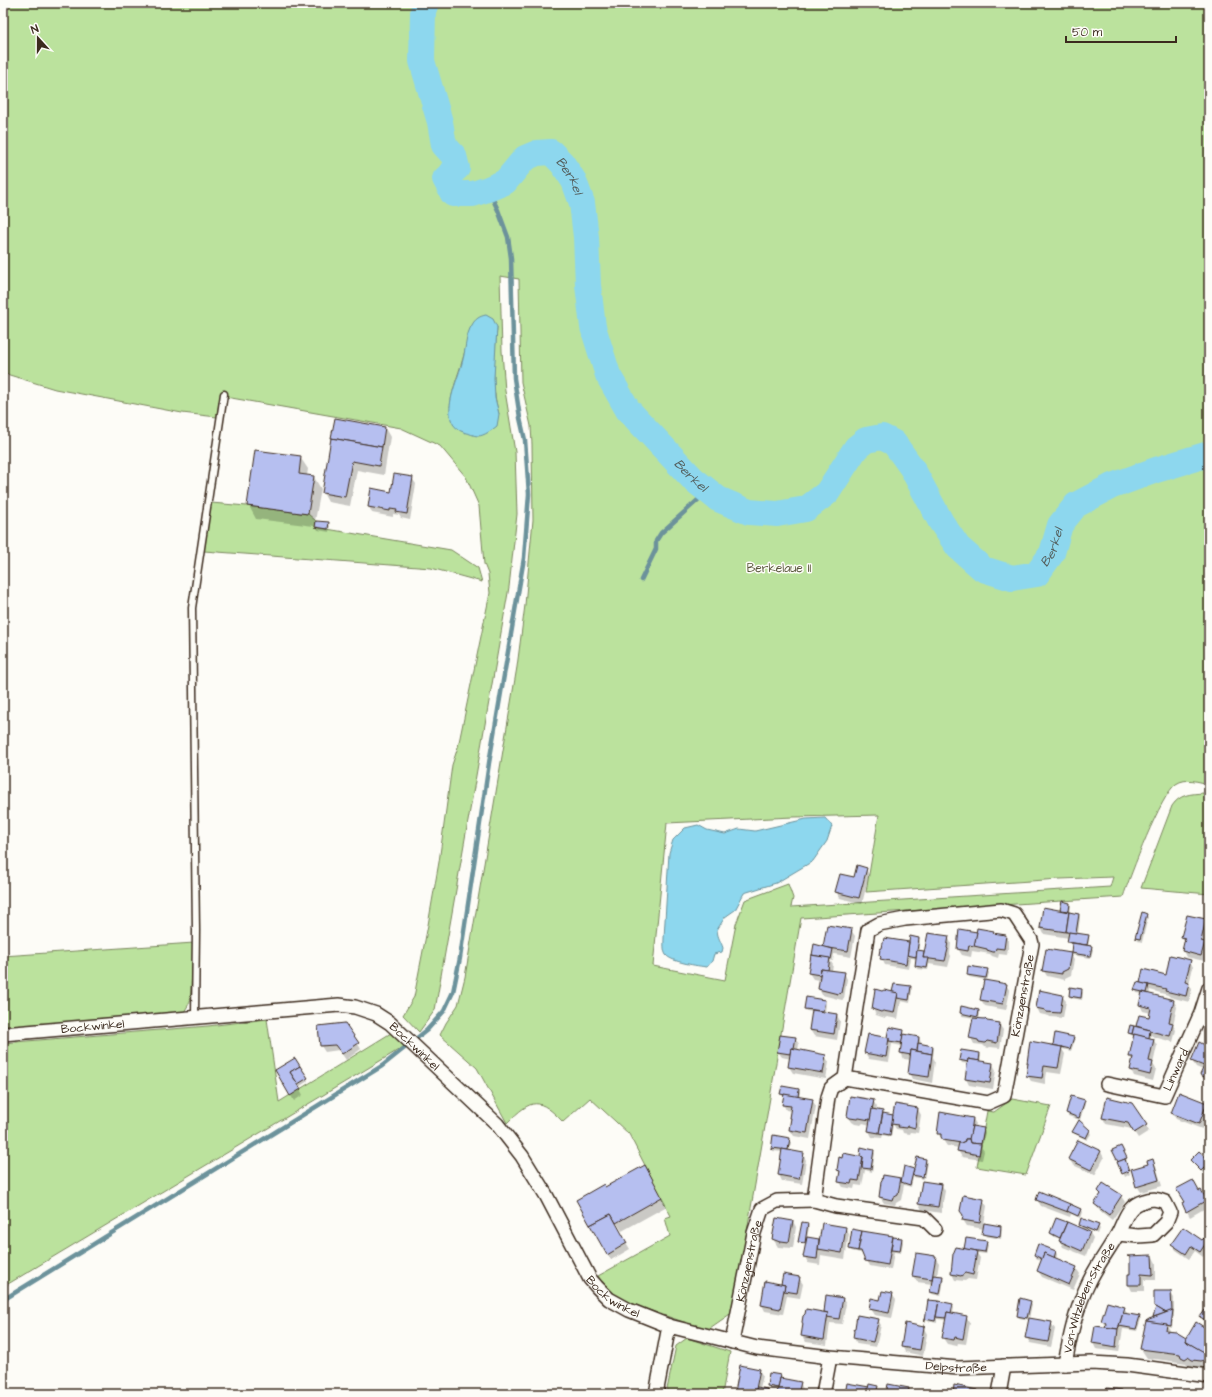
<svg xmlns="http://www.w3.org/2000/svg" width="1212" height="1397" font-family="'Architects Daughter',sans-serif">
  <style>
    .green { fill: #bbe29d; stroke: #7b865e; fill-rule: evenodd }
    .water { fill: #8dd7ee; stroke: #6c929b }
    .shadow { fill: #0003 }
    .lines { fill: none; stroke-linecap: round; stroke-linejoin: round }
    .stream { stroke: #6c929b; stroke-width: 4.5 }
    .river { stroke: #8dd7ee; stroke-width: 26 }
    .building { fill: #b6bff0; stroke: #3b2a1e }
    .lane-casing { stroke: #3b2a1e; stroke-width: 9 }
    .street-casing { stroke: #3b2a1e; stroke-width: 16 }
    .lane { stroke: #fdfcf7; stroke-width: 6 }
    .street { stroke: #fdfcf7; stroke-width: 13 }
    .labels { text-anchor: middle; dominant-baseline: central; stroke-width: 3; stroke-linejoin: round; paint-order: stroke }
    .park-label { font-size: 12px; fill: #5b583e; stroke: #fdfcf7 }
    .street-label { font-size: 12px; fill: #3b2a1e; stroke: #fdfcf7 }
    .water-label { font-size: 13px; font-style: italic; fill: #545e5c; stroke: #fdfcf7 }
  </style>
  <rect width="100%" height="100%" fill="#fdfcf7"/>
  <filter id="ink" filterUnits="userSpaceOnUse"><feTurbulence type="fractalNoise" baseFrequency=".025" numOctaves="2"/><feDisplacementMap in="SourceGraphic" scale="8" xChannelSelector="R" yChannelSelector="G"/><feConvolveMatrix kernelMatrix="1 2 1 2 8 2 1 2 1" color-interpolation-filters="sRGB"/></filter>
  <g filter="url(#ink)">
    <!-- green -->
    <g class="green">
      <path d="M 3,3 L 1209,3 L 1209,784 C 1199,782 1186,777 1176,784 C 1161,794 1130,876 1123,897 L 801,918 L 733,1312 L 707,1330 L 640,1307 L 620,1299 L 605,1286 L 598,1276 L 670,1236 L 665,1218 L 671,1216 L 629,1134 L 590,1098 L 563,1122 C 539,1097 532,1098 507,1123 L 477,1068 L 440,1035 L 446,1023 L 458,1005 L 465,977 L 517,667 L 525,605 L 533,520 L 532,444 L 531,426 L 521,382 L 519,279 L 500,276 L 502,351 L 505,391 L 515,452 L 517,514 L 509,587 L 435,1010 L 419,1032 L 403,1015 L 414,997 L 428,925 L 439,862 L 452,765 L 458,747 L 490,593 L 488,574 L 484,564 L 479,506 L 466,477 L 440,446 L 401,428 L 220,396 L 217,417 L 182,413 L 55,389 L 3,373 ZM 497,327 C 495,359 490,383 499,414 L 450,407 C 452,387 461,369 465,350 ZM 879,815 L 866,892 L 1060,879 L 1113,877 L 1110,887 L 791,907 L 793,898 L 788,884 L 745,900 L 736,924 L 725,980 L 653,966 L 667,823 L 793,817 Z"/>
      <path d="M 211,503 L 247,506 L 308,514 L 316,521 L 315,527 L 451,550 L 478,568 L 482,582 L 431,568 L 204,551 Z"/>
      <path d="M 1204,793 L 1209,794 L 1209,894 L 1141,888 L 1172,806 C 1180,794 1190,794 1204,793 Z"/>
      <path d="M 194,943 L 190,1002 L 183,1014 L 3,1027 L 3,956 Z"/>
      <path d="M 267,1019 L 279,1102 L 391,1033 L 405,1046 L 3,1287 L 3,1043 L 208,1026 Z"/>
      <path d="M 1012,1099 L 1051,1106 L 1026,1175 L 977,1167 L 987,1111 L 994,1112 Z"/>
      <path d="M 687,1338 L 730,1352 L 722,1394 L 666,1394 L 676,1346 Z"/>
    </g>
    <!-- water -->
    <g class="water">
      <path d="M 486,315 L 493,319 L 497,327 L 494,378 L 495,398 L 499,414 L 497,426 C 492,430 484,436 478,436 C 474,436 469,433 466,433 C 435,424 457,383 462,363 C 466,351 465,335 472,325 C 475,319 480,316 486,315 Z"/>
      <path d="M 825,818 L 832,826 L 827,841 L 813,861 L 776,883 L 744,893 L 735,910 L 725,917 L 717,930 C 718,939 721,941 723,948 L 722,952 L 714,954 L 712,961 L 707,967 C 698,966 671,962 666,955 C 663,950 664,943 664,938 L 669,853 L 673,840 L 685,828 L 698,825 L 707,830 L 725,834 L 739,829 L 755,831 L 806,819 Z"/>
    </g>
    <!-- shadow -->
    <g class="shadow">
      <path d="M 335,419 L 385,428 L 390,437 L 384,475 L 357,470 L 350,506 L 328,502 L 323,493 Z"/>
      <path d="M 256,452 L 300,457 L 308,469 L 307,476 L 314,477 L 321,489 L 315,521 L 328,523 L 330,526 L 329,532 L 318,530 L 315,524 L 314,526 L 256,519 L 249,506 Z"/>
      <path d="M 412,478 L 416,484 L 410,520 L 401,518 L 399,515 L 393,514 L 393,517 L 372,513 L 369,507 L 372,489 L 392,493 Z"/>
      <path d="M 866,869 L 869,875 L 862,904 L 840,898 L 836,892 Z"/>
      <path d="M 1063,902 L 1070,903 L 1071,906 L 1070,913 L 1079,914 L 1080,917 L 1078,934 L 1088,936 L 1089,939 L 1088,946 L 1091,947 L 1093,949 L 1091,958 L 1071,955 L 1074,960 L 1071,975 L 1065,978 L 1065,980 L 1047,976 L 1043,970 L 1047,950 L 1072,954 L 1073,945 L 1070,944 L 1068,942 L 1069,938 L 1044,934 L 1041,928 L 1061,911 Z"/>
      <path d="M 1146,915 L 1148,917 L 1142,942 L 1138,941 L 1136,938 Z"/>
      <path d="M 1206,920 L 1209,926 L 1205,944 L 1207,949 L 1205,961 L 1186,957 L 1183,951 L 1185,942 L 1182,937 Z"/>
      <path d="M 851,930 L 855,936 L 851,957 L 834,954 L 833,961 L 830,960 L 833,965 L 832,971 L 844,973 L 847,979 L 844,999 L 842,1000 L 822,995 L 819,989 L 820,980 L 813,979 L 809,973 L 814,956 L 813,955 Z"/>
      <path d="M 960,931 L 977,934 L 993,932 L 994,934 L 1006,936 L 1009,942 L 1007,955 L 999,954 L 998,958 L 992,956 L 990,954 L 972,951 L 971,957 L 962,955 L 958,949 Z"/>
      <path d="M 948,937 L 951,943 L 950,954 L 951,956 L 948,967 L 929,964 L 928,970 L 917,969 L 916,966 L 917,959 L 911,958 L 909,969 L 885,965 L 880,955 L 883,948 L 885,939 L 910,943 L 919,939 L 920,942 L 919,951 L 924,952 L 925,954 Z"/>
      <path d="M 1190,961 L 1193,967 L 1189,984 L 1192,989 L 1189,1002 L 1170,997 L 1168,995 L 1150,990 L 1149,995 L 1174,1001 L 1177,1007 L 1173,1025 L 1176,1030 L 1173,1042 L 1154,1037 L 1151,1035 L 1150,1039 L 1154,1040 L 1157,1046 L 1153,1064 L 1156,1069 L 1153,1081 L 1134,1076 L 1131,1070 L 1133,1061 L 1130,1057 L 1135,1036 L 1131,1035 L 1129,1033 L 1137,1028 L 1140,1016 L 1150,1018 L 1151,1013 L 1143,1011 L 1140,1005 L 1142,994 L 1137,993 L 1135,990 L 1141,984 L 1166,976 Z"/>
      <path d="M 987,970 L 989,973 L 987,981 L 1006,985 L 1010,991 L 1006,1010 L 985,1006 L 981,1000 L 985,980 L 969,977 L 968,974 Z"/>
      <path d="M 911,987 L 912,990 L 910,1003 L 901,1001 L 898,1019 L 887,1017 L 885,1018 L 876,1015 L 873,1009 L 893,993 Z"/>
      <path d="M 1082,990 L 1083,993 L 1082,1000 L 1071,998 L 1070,995 Z"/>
      <path d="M 1062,996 L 1066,1001 L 1063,1018 L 1050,1017 L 1049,1016 L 1040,1014 L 1037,1008 Z"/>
      <path d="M 825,1001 L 826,1003 L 825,1013 L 837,1015 L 840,1021 L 837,1040 L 814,1036 L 810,1030 L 813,1012 L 806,1011 L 805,1009 Z"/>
      <path d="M 962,1007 L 978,1010 L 980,1013 L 979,1019 L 999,1024 L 1003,1030 L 1000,1048 L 990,1047 L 988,1048 L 984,1047 L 982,1045 L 974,1044 L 971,1038 L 974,1018 L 962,1016 L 961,1013 Z"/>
      <path d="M 903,1031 L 904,1035 L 919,1037 L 922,1045 L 933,1047 L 934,1049 L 933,1057 L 935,1061 L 932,1083 L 912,1079 L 909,1073 L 911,1060 L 904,1059 L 901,1053 L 902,1046 L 892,1044 L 889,1062 L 869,1059 L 865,1053 L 868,1035 L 889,1039 L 888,1037 Z"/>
      <path d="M 1056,1034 L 1074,1038 L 1075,1040 L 1071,1051 L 1062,1049 L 1065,1054 L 1061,1074 L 1047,1072 L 1045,1084 L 1031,1081 L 1027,1075 L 1029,1065 L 1028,1063 L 1055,1047 L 1054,1045 Z"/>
      <path d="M 795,1038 L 799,1044 L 798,1050 L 825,1056 L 829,1062 L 826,1079 L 793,1073 L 789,1067 L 791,1059 L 782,1057 L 778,1052 Z"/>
      <path d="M 358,1044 L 361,1049 L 346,1060 L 339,1050 L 325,1052 L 321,1046 Z"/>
      <path d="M 1209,1048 L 1209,1083 L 1205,1081 L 1201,1075 L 1203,1070 L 1196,1067 L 1192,1061 Z"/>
      <path d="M 980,1054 L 981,1056 L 980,1062 L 993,1064 L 996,1070 L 993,1089 L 969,1085 L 966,1079 L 969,1064 L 962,1063 L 960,1060 Z"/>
      <path d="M 295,1059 L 308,1081 L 299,1087 L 303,1095 L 294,1101 L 277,1071 Z"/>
      <path d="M 799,1090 L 800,1092 L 799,1098 L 812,1100 L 816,1106 L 810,1139 L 794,1136 L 790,1130 L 792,1121 L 790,1118 L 791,1111 L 786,1110 L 783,1104 L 784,1097 L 781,1094 Z"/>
      <path d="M 873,1101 L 877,1107 L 876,1111 L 882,1112 L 884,1114 L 893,1118 L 918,1109 L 921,1115 L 918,1133 L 911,1132 L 910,1134 L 903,1133 L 902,1130 L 896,1129 L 893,1124 L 891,1137 L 883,1135 L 882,1138 L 872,1137 L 869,1131 L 870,1125 L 863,1123 L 861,1125 L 855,1124 L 852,1122 L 848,1116 Z"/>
      <path d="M 1084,1101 L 1085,1104 L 1080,1120 L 1068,1116 L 1067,1113 Z"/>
      <path d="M 1206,1104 L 1209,1111 L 1202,1129 L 1176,1119 L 1172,1113 Z"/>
      <path d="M 1103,1118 L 1146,1126 L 1149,1131 L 1138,1138 L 1132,1129 L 1106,1124 Z"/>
      <path d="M 973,1119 L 976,1124 L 975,1128 L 983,1129 L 985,1132 L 983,1143 L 972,1142 L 972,1144 L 982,1145 L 982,1148 L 984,1151 L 982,1160 L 962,1157 L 958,1151 L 959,1148 L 947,1146 L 938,1133 Z"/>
      <path d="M 1089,1131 L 1091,1134 L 1087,1140 L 1075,1134 L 1073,1132 Z"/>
      <path d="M 774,1136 L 789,1139 L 791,1142 L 789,1152 L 803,1154 L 806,1160 L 802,1184 L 782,1181 L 779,1175 L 783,1152 L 773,1151 L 772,1148 Z"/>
      <path d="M 1078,1141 L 1101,1152 L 1104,1158 L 1095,1175 L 1073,1165 L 1069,1159 Z"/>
      <path d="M 862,1149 L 873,1151 L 875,1153 L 872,1172 L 865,1170 L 862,1186 L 855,1185 L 854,1189 L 843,1187 L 839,1181 L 840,1175 L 838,1170 L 861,1158 Z"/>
      <path d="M 1122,1150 L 1127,1161 L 1125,1162 L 1130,1174 L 1125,1177 L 1114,1151 Z"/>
      <path d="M 1209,1155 L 1209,1167 L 1203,1173 L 1191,1161 L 1206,1158 Z"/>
      <path d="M 925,1160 L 927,1162 L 924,1179 L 913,1177 L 911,1187 L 904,1185 L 901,1200 L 896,1203 L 895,1205 L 884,1203 L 880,1197 L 901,1179 L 902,1181 Z"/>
      <path d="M 1153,1160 L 1156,1166 L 1162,1186 L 1141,1192 L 1137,1186 Z"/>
      <path d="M 644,1167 L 667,1206 L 622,1231 L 617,1223 L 615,1224 L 630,1249 L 611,1260 L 577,1200 L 605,1188 Z"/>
      <path d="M 942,1185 L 945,1191 L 941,1213 L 922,1210 L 919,1204 Z"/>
      <path d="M 1099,1191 L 1121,1196 L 1125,1202 L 1112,1220 L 1099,1210 L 1095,1204 L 1101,1195 Z"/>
      <path d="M 1201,1191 L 1209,1206 L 1190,1217 L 1183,1204 Z"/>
      <path d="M 983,1200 L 987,1206 L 984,1224 L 1001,1227 L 1002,1230 L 1001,1239 L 985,1236 L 983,1234 L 984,1229 L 967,1226 L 963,1220 Z"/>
      <path d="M 1037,1200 L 1080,1209 L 1082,1212 L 1080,1218 L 1071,1214 L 1070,1217 L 1041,1206 Z"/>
      <path d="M 1056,1219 L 1083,1230 L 1080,1225 L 1098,1226 L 1100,1229 L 1098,1234 L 1088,1230 L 1093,1238 L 1086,1256 L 1063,1247 L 1060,1241 L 1061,1239 L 1052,1236 L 1051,1233 Z"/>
      <path d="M 793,1221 L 796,1227 L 793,1248 L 778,1247 L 773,1239 Z"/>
      <path d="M 808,1224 L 809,1227 L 807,1238 L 820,1240 L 845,1228 L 849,1234 L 845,1259 L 821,1255 L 820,1265 L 808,1263 L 805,1257 L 807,1245 L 801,1244 L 799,1241 Z"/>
      <path d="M 893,1237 L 893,1238 L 902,1239 L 903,1242 L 901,1253 L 894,1252 L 891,1270 L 870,1266 L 865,1257 L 863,1256 L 861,1253 L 851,1251 L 850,1249 Z"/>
      <path d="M 1207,1241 L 1209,1245 L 1209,1248 L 1203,1257 L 1195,1251 L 1189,1259 L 1176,1250 L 1172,1244 Z"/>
      <path d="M 986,1242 L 988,1245 L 986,1254 L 977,1253 L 980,1258 L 976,1280 L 968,1279 L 965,1281 L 955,1280 L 952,1274 L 966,1250 Z"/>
      <path d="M 1039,1245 L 1056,1252 L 1057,1255 L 1056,1259 L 1076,1268 L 1080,1274 L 1073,1290 L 1042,1277 L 1038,1271 L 1042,1261 L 1036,1258 L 1035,1255 Z"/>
      <path d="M 935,1257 L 939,1263 L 937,1276 L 942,1277 L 944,1280 L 941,1296 L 932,1294 L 931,1292 L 932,1284 L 917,1282 L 913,1276 Z"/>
      <path d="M 1131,1257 L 1153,1257 L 1156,1263 L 1156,1280 L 1144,1280 L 1144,1291 L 1132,1291 L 1129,1285 L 1131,1275 Z"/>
      <path d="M 784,1276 L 799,1278 L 803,1284 L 800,1298 L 787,1296 L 783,1314 L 765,1311 L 762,1305 L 782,1285 Z"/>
      <path d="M 1170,1292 L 1174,1298 L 1174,1317 L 1173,1317 L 1172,1328 L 1168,1327 L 1171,1332 L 1186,1340 L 1209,1331 L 1209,1370 L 1198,1369 L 1194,1366 L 1189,1368 L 1186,1363 L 1147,1358 L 1141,1349 L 1145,1323 L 1148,1324 L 1154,1318 L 1157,1308 Z"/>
      <path d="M 892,1294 L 896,1300 L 892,1318 L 874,1315 L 870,1309 Z"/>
      <path d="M 827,1296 L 842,1298 L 846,1304 L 842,1324 L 830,1323 L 827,1345 L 806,1342 L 802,1336 L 824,1313 Z"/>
      <path d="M 929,1301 L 952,1305 L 954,1307 L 953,1314 L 966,1317 L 970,1323 L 966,1344 L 958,1343 L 957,1346 L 947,1344 L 943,1338 L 946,1320 L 937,1319 L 937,1323 L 927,1321 L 926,1319 Z"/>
      <path d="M 1030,1302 L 1032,1304 L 1029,1319 L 1051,1323 L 1055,1329 L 1051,1347 L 1030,1343 L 1026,1337 L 1030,1320 L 1019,1318 L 1018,1316 Z"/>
      <path d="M 1124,1308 L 1128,1315 L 1140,1317 L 1141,1319 L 1137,1331 L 1123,1329 L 1119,1352 L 1096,1349 L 1093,1343 L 1106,1327 L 1102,1321 Z"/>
      <path d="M 1209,1313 L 1209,1323 L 1203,1320 L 1201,1317 Z"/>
      <path d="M 878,1320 L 881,1325 L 876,1347 L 857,1344 L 854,1338 L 855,1331 Z"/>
      <path d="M 924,1328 L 927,1334 L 923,1356 L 905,1352 L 902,1346 Z"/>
      <path d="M 759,1370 L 763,1376 L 760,1388 L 766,1390 L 767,1394 L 737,1394 L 736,1392 Z"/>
      <path d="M 770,1374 L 781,1376 L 782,1379 L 800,1383 L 803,1389 L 802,1394 L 778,1394 L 779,1391 L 769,1389 L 768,1386 Z"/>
      <path d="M 889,1385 L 909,1389 L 912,1394 L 887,1394 Z"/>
      <path d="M 877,1387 L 879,1390 L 878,1394 L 847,1394 L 869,1388 Z"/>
    </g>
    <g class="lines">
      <!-- stream -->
      <g class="stream">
        <path d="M 641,580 L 656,549 L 656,541 L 661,533 L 708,491"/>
        <path d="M 3,1300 L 382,1066 L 427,1030 L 444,1011 L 453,992 L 460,958 L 489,763 L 524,558 L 529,494 L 525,440 L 520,418 L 514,378 L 511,258 L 508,237 L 498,210 L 488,189"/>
      </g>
      <!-- river -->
      <path class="river" id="s1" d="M 426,3 L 423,11 L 422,61 L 440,122 L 444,145 L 454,156 L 457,168 L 445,179 L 453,194 L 473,194 L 488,189 L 505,182 L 525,158 L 537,153 L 551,152 L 562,163 L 574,181 L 582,203 L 586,237 L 588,285 L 593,327 L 608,375 L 628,410 L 693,479 L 718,499 L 749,512 L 777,514 L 806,509 L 827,493 L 856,448 L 866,440 L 882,437 L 894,443 L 912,468 L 941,522 L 958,547 L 983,569 L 1012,578 L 1037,574 L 1052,553 L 1060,525 L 1076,505 L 1112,486 L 1156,470 L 1209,454"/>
    </g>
    <!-- building -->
    <g class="building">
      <path d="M 335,418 L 385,427 L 382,447 L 331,438 Z"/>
      <path d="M 331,438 L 382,447 L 379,466 L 352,461 L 345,497 L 322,493 Z"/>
      <path d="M 255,450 L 301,456 L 299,474 L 314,476 L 308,514 L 247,506 Z"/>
      <path d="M 394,474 L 413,477 L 407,514 L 396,512 L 397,510 L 390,509 L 390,511 L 368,507 L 371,488 L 391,492 Z"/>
      <path d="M 316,521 L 329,522 L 328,529 L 315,527 Z"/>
      <path d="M 857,865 L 867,868 L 859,898 L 835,892 L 840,874 L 854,877 Z"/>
      <path d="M 1062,901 L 1070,903 L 1069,911 L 1060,910 Z"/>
      <path d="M 1043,907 L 1069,912 L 1066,932 L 1040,928 Z"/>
      <path d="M 1069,912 L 1079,914 L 1076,933 L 1066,932 Z"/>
      <path d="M 1142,912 L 1147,914 L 1140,939 L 1135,938 Z"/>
      <path d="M 1187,915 L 1206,919 L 1201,941 L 1205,942 L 1201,956 L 1182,951 L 1185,938 L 1181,937 Z"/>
      <path d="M 827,925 L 852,929 L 848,951 L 823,947 Z"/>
      <path d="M 977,928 L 994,931 L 993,933 L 1006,935 L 1004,949 L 996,948 L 995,952 L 993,952 L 987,950 L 987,949 L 974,946 Z"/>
      <path d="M 959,929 L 977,932 L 974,946 L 969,945 L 968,951 L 957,949 Z"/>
      <path d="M 1069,932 L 1089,935 L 1087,945 L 1067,942 Z"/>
      <path d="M 928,933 L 949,936 L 947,948 L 948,949 L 945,961 L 923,958 Z"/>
      <path d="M 910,936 L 919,938 L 916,957 L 907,955 Z"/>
      <path d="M 884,938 L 909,942 L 906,964 L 880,959 L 881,957 L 879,955 L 880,949 L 882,948 Z"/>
      <path d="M 1072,943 L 1092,946 L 1090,956 L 1071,953 Z"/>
      <path d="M 814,944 L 833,949 L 831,959 L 812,955 Z"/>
      <path d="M 1046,949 L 1071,953 L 1068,969 L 1062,972 L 1062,974 L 1042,971 Z"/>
      <path d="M 917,950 L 924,951 L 923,958 L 929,958 L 927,968 L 915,966 Z"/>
      <path d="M 811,955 L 830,958 L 828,970 L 821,969 L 820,975 L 808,973 Z"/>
      <path d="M 1170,955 L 1191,960 L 1185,982 L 1189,983 L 1186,996 L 1165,991 L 1166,989 L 1140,983 L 1143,969 L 1166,975 Z"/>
      <path d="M 968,966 L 988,969 L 986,978 L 967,975 Z"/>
      <path d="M 821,969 L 845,972 L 841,993 L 838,994 L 818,989 Z"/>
      <path d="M 984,980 L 1007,984 L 1003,1004 L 980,1000 Z"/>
      <path d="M 1137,982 L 1149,985 L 1147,993 L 1134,990 Z"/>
      <path d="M 894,984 L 911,986 L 909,1000 L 897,998 L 898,993 L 892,992 Z"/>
      <path d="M 1070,987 L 1082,989 L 1081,998 L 1069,996 Z"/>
      <path d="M 875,989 L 882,991 L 884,990 L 898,993 L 894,1013 L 883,1011 L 881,1012 L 872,1009 Z"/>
      <path d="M 1039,990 L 1063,995 L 1060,1013 L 1046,1012 L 1045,1010 L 1036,1008 Z"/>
      <path d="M 1142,992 L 1174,1000 L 1169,1022 L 1173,1023 L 1170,1036 L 1150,1031 L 1150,1030 L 1136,1026 L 1139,1015 L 1149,1017 L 1151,1008 L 1139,1005 Z"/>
      <path d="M 806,997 L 825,1000 L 823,1011 L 804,1009 Z"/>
      <path d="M 961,1006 L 979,1010 L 978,1017 L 960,1013 Z"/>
      <path d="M 812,1010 L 837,1014 L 834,1034 L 809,1030 Z"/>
      <path d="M 973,1018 L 985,1019 L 987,1021 L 1000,1023 L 997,1043 L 987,1041 L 985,1043 L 979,1042 L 978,1040 L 969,1038 Z"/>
      <path d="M 345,1023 L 359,1043 L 342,1054 L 335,1045 L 320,1046 L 318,1026 Z"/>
      <path d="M 1130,1025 L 1134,1026 L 1132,1034 L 1128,1033 Z"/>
      <path d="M 1134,1026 L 1150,1030 L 1149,1038 L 1132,1034 Z"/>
      <path d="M 889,1027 L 904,1030 L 902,1043 L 889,1041 L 889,1038 L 887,1037 Z"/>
      <path d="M 1055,1033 L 1074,1037 L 1070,1049 L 1053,1045 Z"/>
      <path d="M 868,1034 L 889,1038 L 886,1057 L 864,1053 Z"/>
      <path d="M 903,1034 L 919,1037 L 917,1051 L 911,1050 L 911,1055 L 900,1053 Z"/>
      <path d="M 1134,1034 L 1154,1039 L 1149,1061 L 1153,1062 L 1150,1075 L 1130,1070 L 1133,1057 L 1129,1057 Z"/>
      <path d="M 780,1035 L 796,1037 L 794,1048 L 791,1048 L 790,1054 L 777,1052 Z"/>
      <path d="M 1030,1041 L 1062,1047 L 1058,1068 L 1044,1066 L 1042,1078 L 1026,1076 L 1028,1063 L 1027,1063 Z"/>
      <path d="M 1199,1042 L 1209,1047 L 1209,1079 L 1200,1075 L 1204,1066 L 1191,1061 Z"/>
      <path d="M 918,1043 L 933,1046 L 932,1054 L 917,1051 Z"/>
      <path d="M 791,1048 L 826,1055 L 823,1073 L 788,1067 Z"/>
      <path d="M 911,1050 L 932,1054 L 929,1077 L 908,1074 Z"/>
      <path d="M 961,1050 L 980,1053 L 979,1061 L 968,1059 L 968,1062 L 959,1060 Z"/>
      <path d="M 295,1058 L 300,1066 L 290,1072 L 301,1089 L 290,1096 L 275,1070 Z"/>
      <path d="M 968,1059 L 993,1063 L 990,1083 L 965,1079 Z"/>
      <path d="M 300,1066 L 308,1078 L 298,1084 L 290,1072 Z"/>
      <path d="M 782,1086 L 799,1089 L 798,1097 L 780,1094 Z"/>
      <path d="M 1179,1092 L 1207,1103 L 1199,1124 L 1171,1113 Z"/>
      <path d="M 784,1094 L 813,1099 L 807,1133 L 789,1130 L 791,1118 L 789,1118 L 791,1106 L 782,1105 Z"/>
      <path d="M 850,1096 L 874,1100 L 870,1120 L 859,1118 L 857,1119 L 850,1118 L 847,1116 Z"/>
      <path d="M 1071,1096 L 1085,1100 L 1079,1118 L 1066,1113 Z"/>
      <path d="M 1107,1097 L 1132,1103 L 1147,1125 L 1134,1133 L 1128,1123 L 1102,1118 Z"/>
      <path d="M 895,1104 L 918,1108 L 915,1128 L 908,1126 L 907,1128 L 898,1127 L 899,1125 L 891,1124 Z"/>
      <path d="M 872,1109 L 883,1111 L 879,1133 L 868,1131 Z"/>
      <path d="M 940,1112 L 973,1118 L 970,1139 L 965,1139 L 965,1141 L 961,1143 L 943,1140 L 941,1137 L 941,1134 L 937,1134 Z"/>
      <path d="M 883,1113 L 893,1115 L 890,1135 L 879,1133 Z"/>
      <path d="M 1079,1120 L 1090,1130 L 1086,1138 L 1072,1132 Z"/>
      <path d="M 972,1126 L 984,1128 L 981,1144 L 970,1143 L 969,1139 Z"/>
      <path d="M 773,1135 L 790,1138 L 788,1150 L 772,1148 L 771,1150 Z"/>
      <path d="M 965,1139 L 969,1139 L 970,1143 L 981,1144 L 979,1155 L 957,1151 L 959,1143 L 961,1143 L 965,1141 Z"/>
      <path d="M 1078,1140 L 1101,1151 L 1091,1170 L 1068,1159 Z"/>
      <path d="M 1121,1146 L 1127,1158 L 1118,1162 L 1112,1150 Z"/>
      <path d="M 861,1147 L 874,1150 L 871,1169 L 862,1168 L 863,1157 L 860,1156 Z"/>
      <path d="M 782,1149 L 804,1153 L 799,1179 L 778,1175 Z"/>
      <path d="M 1199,1151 L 1209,1160 L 1209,1163 L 1201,1171 L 1190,1160 Z"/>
      <path d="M 843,1153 L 863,1157 L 859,1181 L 852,1180 L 851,1184 L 838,1182 L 840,1171 L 837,1170 L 839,1157 L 842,1158 Z"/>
      <path d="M 917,1157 L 926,1159 L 923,1177 L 912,1175 Z"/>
      <path d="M 1125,1159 L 1129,1171 L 1122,1174 L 1117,1162 Z"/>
      <path d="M 1153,1159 L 1159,1180 L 1136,1187 L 1131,1169 L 1148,1164 L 1147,1161 Z"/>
      <path d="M 645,1165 L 662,1197 L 616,1223 L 611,1214 L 590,1225 L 576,1200 L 604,1184 L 605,1187 Z"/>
      <path d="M 904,1166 L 914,1169 L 910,1185 L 901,1182 Z"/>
      <path d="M 883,1175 L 901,1178 L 898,1194 L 893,1197 L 892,1200 L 879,1197 L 881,1182 L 882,1181 Z"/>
      <path d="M 1193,1180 L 1199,1191 L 1201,1190 L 1207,1200 L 1186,1212 L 1182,1203 L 1184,1202 L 1176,1189 Z"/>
      <path d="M 922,1181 L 942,1184 L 938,1207 L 918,1204 Z"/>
      <path d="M 1103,1183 L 1122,1195 L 1109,1215 L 1094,1204 L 1101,1194 L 1098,1191 Z"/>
      <path d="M 1039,1191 L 1070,1204 L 1068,1212 L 1036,1200 Z"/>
      <path d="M 963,1195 L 984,1199 L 980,1223 L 962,1220 L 963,1215 L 960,1211 Z"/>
      <path d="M 1070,1204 L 1081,1209 L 1078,1216 L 1067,1211 Z"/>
      <path d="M 611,1214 L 627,1243 L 607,1255 L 590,1225 Z"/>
      <path d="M 776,1218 L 793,1221 L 789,1242 L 781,1241 L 780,1242 L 772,1239 Z"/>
      <path d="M 1056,1218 L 1067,1222 L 1060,1238 L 1050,1233 Z"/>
      <path d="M 1081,1218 L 1099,1225 L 1096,1232 L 1079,1225 Z"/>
      <path d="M 802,1222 L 808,1223 L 805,1243 L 798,1242 Z"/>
      <path d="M 1067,1222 L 1090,1232 L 1082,1251 L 1059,1241 Z"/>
      <path d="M 822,1223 L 846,1227 L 842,1253 L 818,1249 Z"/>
      <path d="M 984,1223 L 1001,1226 L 1000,1237 L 982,1234 Z"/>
      <path d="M 1183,1227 L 1202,1240 L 1204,1238 L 1208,1240 L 1200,1252 L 1191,1246 L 1186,1254 L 1171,1244 Z"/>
      <path d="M 852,1229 L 862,1231 L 858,1251 L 849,1249 Z"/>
      <path d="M 862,1231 L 893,1236 L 888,1265 L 865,1261 L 861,1251 L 858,1251 Z"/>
      <path d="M 807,1237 L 819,1239 L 817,1259 L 803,1257 Z"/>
      <path d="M 893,1237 L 902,1238 L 900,1251 L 891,1250 Z"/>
      <path d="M 966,1238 L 987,1241 L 985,1252 L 964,1249 Z"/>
      <path d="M 1038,1244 L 1056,1251 L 1054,1258 L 1044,1253 L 1042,1259 L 1034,1255 Z"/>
      <path d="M 956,1247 L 977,1251 L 973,1275 L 965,1273 L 961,1276 L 951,1274 L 953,1254 Z"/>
      <path d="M 916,1253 L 936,1256 L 932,1279 L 912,1276 Z"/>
      <path d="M 1044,1253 L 1077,1267 L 1069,1285 L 1037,1271 Z"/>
      <path d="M 1152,1255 L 1153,1275 L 1141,1274 L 1141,1285 L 1128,1285 L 1128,1274 L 1130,1274 L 1130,1257 L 1127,1256 Z"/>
      <path d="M 783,1274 L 800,1277 L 797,1293 L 784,1291 L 785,1285 L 781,1284 Z"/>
      <path d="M 933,1275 L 943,1276 L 940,1294 L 930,1292 Z"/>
      <path d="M 765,1281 L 785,1285 L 780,1309 L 761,1305 Z"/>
      <path d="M 882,1291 L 893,1293 L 889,1313 L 869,1309 L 871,1298 L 880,1300 Z"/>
      <path d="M 1154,1291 L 1171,1291 L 1172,1311 L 1166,1313 L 1154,1306 Z"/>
      <path d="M 826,1295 L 843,1298 L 839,1319 L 827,1317 L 828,1313 L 824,1312 Z"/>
      <path d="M 1020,1298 L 1031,1301 L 1027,1318 L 1017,1316 Z"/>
      <path d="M 928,1300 L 939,1301 L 935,1321 L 925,1319 L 924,1327 Z"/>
      <path d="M 939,1301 L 953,1304 L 951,1313 L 947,1312 L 946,1318 L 936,1317 Z"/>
      <path d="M 1107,1302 L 1125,1307 L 1118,1329 L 1105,1327 L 1106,1324 L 1105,1322 L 1101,1321 Z"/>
      <path d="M 1156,1307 L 1166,1313 L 1153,1317 Z"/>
      <path d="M 806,1309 L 828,1313 L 824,1340 L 801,1336 L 803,1324 L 802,1322 L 803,1316 L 805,1314 Z"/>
      <path d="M 1173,1310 L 1171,1326 L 1146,1321 L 1149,1319 Z"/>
      <path d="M 1205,1310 L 1209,1312 L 1209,1322 L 1200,1317 Z"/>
      <path d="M 947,1312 L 967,1316 L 963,1339 L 955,1337 L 954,1340 L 942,1338 Z"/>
      <path d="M 1123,1313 L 1140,1316 L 1136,1329 L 1119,1326 Z"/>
      <path d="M 857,1315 L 879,1319 L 873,1342 L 853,1338 L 854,1331 L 853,1329 L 855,1328 Z"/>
      <path d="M 1029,1318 L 1052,1322 L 1048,1342 L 1025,1338 Z"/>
      <path d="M 1146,1321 L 1167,1324 L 1166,1331 L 1176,1332 L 1186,1338 L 1185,1341 L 1209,1354 L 1205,1360 L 1201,1361 L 1192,1360 L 1188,1357 L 1185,1359 L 1181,1357 L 1180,1354 L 1140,1349 Z"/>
      <path d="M 1196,1322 L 1209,1330 L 1209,1344 L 1204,1352 L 1185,1341 Z"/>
      <path d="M 905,1323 L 924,1327 L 920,1350 L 901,1347 Z"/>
      <path d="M 1095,1326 L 1118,1329 L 1116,1347 L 1092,1343 Z"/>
      <path d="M 740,1365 L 760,1369 L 755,1394 L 735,1392 Z"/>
      <path d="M 769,1373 L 781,1375 L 778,1388 L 767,1386 Z"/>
      <path d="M 780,1378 L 801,1382 L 798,1394 L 777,1394 Z"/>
      <path d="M 847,1383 L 869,1387 L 867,1394 L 845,1394 Z"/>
      <path d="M 869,1384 L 878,1386 L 876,1394 L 867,1394 Z"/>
      <path d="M 888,1384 L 909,1388 L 908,1394 L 886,1394 Z"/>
      <path d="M 954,1385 L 977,1390 L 976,1394 L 953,1394 Z"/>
      <path d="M 757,1387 L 767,1389 L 766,1394 L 755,1394 Z"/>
      <path d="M 1107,1388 L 1122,1390 L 1122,1394 L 1106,1394 Z"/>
    </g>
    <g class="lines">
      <!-- lane casing -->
      <g class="lane-casing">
        <path id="lane" d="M 195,1017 L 196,930 L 192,608 L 224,394"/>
      </g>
      <!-- street casing -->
      <g class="street-casing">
        <g id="street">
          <path id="s2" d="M 3,1034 L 339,1005 L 355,1007 L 376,1014 L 390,1023 L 497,1124 L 522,1156 L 546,1195 L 590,1279 L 597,1287 L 609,1299 L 629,1310 L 669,1326 L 757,1348 L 830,1357 L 958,1368 L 1091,1363 L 1127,1365 L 1209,1376"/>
          <path id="s3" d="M 1107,1084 L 1164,1096 L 1201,1013 L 1209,988"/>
          <path d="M 814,1200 L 836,1206 L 924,1218 L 935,1229"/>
          <path id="s4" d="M 732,1342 L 754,1233 L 762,1209 L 777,1201 L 814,1200 L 828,1097 L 831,1088 L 845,1078 L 988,1103 L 1004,1096 L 1032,944 L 1031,940 L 1014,914 L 1001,910 L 905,919 L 879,924 L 868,930 L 845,1078"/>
          <path id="s5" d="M 1065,1364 C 1070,1336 1076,1308 1089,1282 C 1097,1265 1108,1251 1117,1235 C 1125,1221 1126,1206 1144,1201 C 1152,1198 1157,1199 1165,1202 L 1170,1212 L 1166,1222 L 1153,1235 L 1138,1236 L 1118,1234"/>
          <path d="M 656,1394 L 669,1326"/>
          <path d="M 823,1394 L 830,1357"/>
          <path d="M 999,1394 L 1004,1366"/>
        </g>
      </g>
      <!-- lane -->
      <use href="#lane" class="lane"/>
      <!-- street -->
      <use href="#street" class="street"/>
    </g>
  </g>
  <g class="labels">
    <!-- park labels -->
    <g class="park-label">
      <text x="779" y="568">Berkelaue II</text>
    </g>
    <!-- street labels -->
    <g class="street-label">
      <text stroke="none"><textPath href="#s4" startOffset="586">Könzgenstraße</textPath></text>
      <text stroke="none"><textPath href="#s2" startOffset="90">Bockwinkel</textPath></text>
      <text stroke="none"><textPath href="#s2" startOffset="426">Bockwinkel</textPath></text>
      <text stroke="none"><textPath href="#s3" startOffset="87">Linward</textPath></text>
      <text stroke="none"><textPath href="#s4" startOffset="83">Könzgenstraße</textPath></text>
      <text stroke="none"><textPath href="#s2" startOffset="750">Bockwinkel</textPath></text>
      <text stroke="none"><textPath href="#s5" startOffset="71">Von-Witzleben-Straße</textPath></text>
      <text stroke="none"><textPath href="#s2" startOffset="1105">Delpstraße</textPath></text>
    </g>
    <!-- water labels -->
    <g class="water-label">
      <text stroke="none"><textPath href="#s1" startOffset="349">Berkel</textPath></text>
      <text stroke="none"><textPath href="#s1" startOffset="685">Berkel</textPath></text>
      <text stroke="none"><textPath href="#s1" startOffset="1177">Berkel</textPath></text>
    </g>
  </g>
  <!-- margin -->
  <rect width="1212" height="1397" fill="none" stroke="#fdfcf7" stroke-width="16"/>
  <rect x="8" y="8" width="1196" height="1381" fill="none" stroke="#3b2a1e" stroke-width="1.5" filter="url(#ink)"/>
  <!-- north arrow -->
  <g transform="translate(38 38) rotate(339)" stroke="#fdfcf7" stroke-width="3" paint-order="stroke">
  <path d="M0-3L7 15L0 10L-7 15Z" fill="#3b2a1e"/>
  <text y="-6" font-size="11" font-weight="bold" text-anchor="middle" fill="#3b2a1e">N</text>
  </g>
  <!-- scale -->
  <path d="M1066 36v6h110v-6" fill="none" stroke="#3b2a1e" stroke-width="2"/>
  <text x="1072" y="36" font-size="12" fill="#3b2a1e" stroke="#fdfcf7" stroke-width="3" paint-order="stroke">50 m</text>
</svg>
